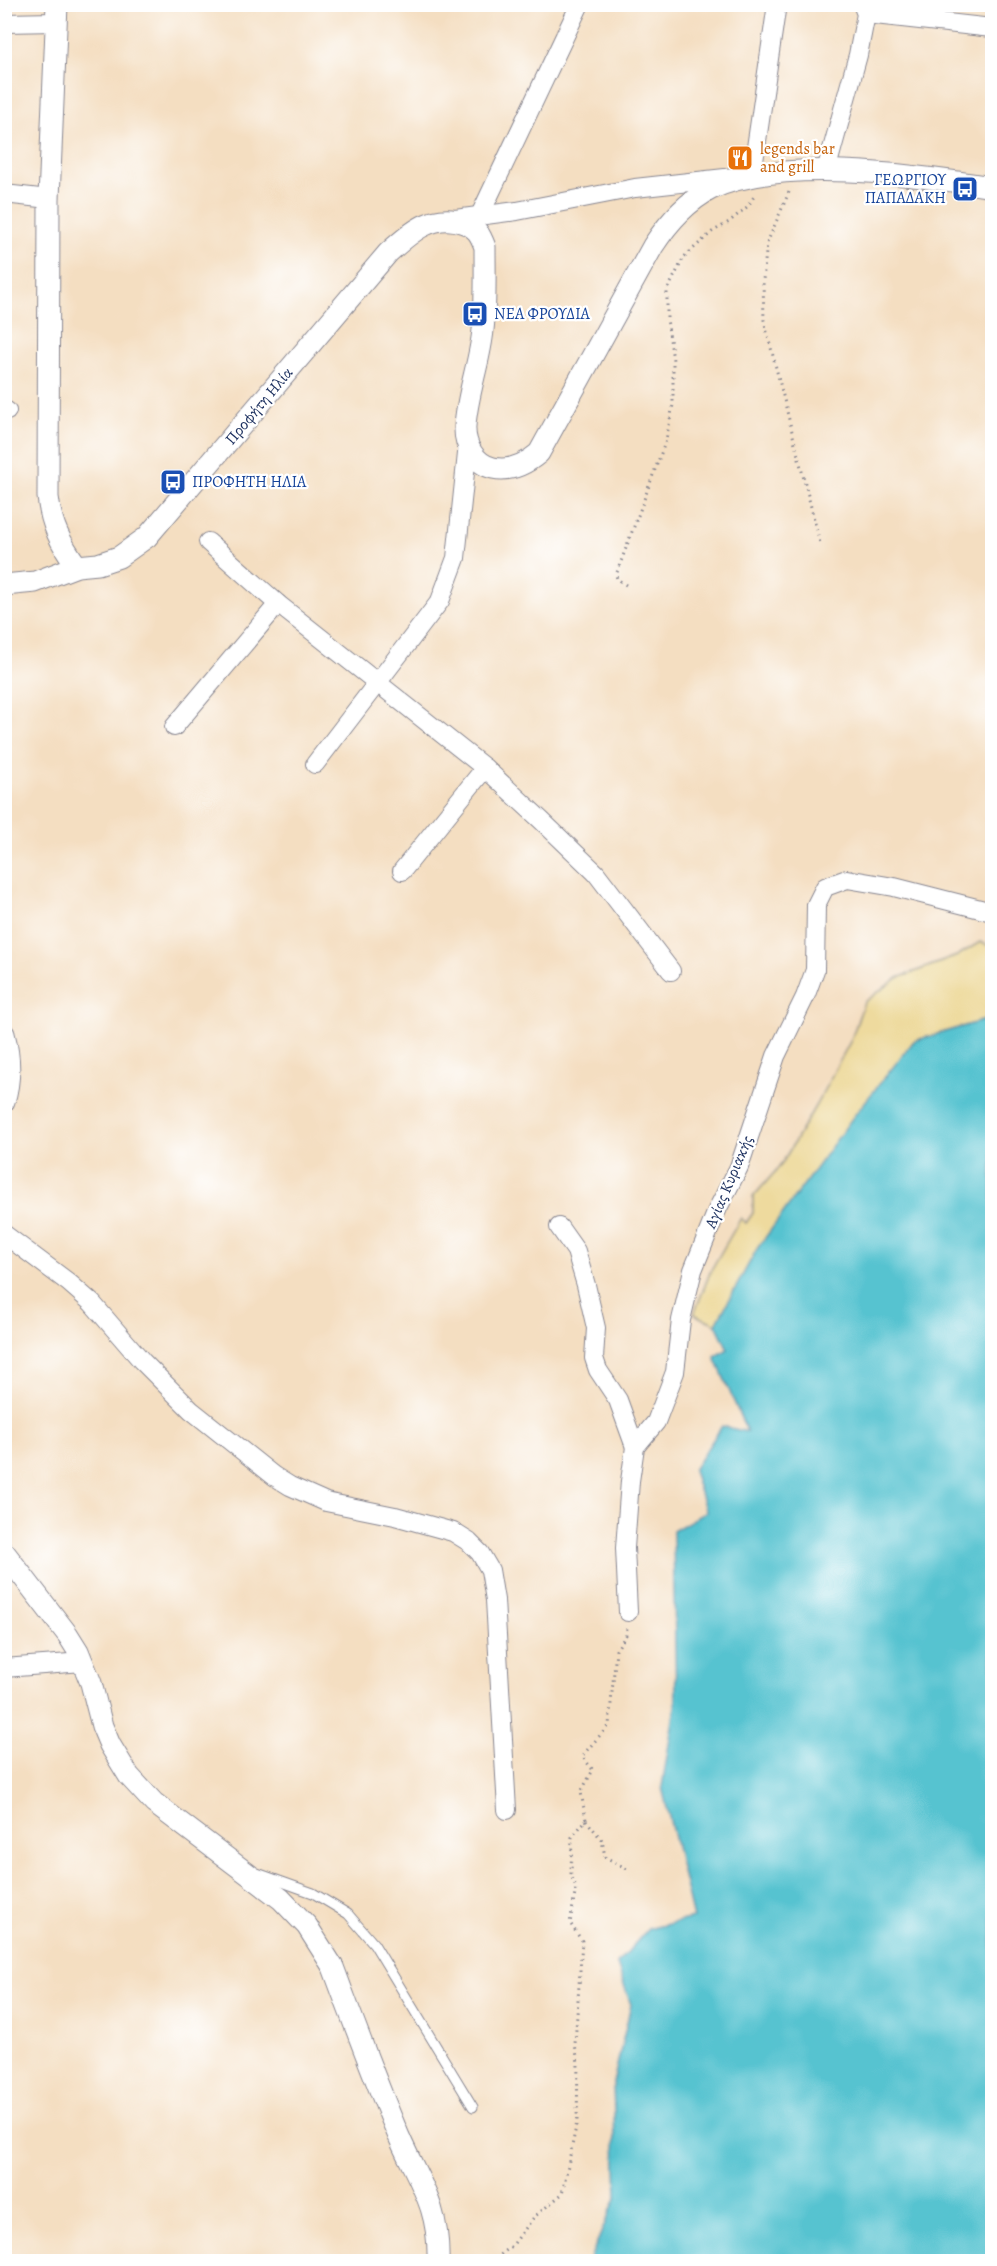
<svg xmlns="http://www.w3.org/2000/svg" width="997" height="2266" font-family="Alegreya,serif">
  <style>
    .sand { fill: #eeda9e; stroke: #84847e; stroke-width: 1.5 }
    .water { fill: #57c3d0; stroke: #397997; stroke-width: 1.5 }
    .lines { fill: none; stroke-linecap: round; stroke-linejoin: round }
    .service-casing { stroke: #888690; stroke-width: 11 }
    .minor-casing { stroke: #888690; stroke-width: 20 }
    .tertiary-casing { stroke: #888690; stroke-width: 23 }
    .path { stroke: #888690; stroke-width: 3; stroke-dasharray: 1.5 4.5; stroke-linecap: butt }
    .service { stroke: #fff; stroke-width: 9 }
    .minor { stroke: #fff; stroke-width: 18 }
    .tertiary { stroke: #fff; stroke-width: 21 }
    .labels { text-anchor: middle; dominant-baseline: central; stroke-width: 4.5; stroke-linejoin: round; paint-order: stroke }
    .food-label { font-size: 16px; fill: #c56008; stroke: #fff; text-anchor: start }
    .transit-label { font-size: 16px; fill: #164399; stroke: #fff; text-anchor: start }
    .street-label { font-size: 16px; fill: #1b2f5e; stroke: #fff }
  </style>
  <rect width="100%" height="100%" fill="#fff"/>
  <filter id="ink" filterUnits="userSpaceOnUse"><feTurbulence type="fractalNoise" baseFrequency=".0167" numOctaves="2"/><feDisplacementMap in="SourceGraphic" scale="12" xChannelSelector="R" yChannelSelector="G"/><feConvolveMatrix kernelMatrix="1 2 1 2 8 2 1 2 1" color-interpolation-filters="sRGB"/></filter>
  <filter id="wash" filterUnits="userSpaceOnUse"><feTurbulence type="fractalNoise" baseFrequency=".008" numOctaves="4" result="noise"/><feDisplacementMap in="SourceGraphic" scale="24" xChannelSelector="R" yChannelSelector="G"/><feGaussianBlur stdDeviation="1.35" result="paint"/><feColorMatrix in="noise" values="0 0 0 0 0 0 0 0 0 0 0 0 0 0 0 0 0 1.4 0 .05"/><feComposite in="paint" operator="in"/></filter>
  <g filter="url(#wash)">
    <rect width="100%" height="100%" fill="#f4dec1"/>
    <!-- sand -->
    <path class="sand" d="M 980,942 L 992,947 L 992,1018 L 914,1041 L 757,1249 L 716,1324 L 694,1314 L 711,1270 L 741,1218 L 746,1223 L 753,1213 L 753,1197 L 781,1165 L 816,1105 L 851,1040 L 864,1002 L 898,978 L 957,956 Z"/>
    <!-- water -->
    <path class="water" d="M 992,1018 L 992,2261 L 589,2261 L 617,2196 L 613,2083 L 631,2005 L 617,1964 L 648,1929 L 693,1918 L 662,1787 L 676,1701 L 673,1531 L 706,1512 L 693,1470 L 722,1426 L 747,1432 L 715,1357 L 728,1349 L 716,1324 L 757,1249 L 853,1117 L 914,1041 Z"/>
  </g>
  <g filter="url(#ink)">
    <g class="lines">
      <!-- service casing -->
      <g class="service-casing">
        <path id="service" d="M 257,1873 L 313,1893 L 348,1914 L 374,1944 L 473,2107"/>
      </g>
      <!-- minor casing -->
      <g class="minor-casing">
        <g id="minor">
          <path d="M 866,14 L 992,28"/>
          <path d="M 4,23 L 56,22"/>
          <path d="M 826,171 L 858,55 L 866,14 L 862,4"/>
          <path d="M 4,194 L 49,199"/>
          <path d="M 480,215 L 580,4"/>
          <path d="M 455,219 L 517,211 L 635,188 L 752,175 L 777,4"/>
          <path d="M 4,412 L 7,411"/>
          <path d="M 208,542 L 278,604 L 485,768 L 541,820 L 596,873 L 671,971"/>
          <path d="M 174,727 L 278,604"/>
          <path d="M 315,764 L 440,601 L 456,558 L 468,444"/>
          <path d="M 402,871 L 485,768"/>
          <path d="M 559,1227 L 576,1251 L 586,1285 L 596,1328 L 594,1358 L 598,1370 L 618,1400 L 635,1447"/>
          <path d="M 4,1234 L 68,1282 L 92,1303 L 142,1361 L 191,1410 L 274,1476 L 290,1486 L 326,1502 L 395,1516 L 453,1532 L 469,1542 L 480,1553 L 490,1570 L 495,1600 L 507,1810"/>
          <path d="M 628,1612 L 625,1548 L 630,1481 L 635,1447 L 656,1422 L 675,1372 L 681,1320 L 693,1270 L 718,1208 L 739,1167 L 776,1056 L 805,997 L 815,970 L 816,905 L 825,887 L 847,879 L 894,887 L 992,912"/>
          <path d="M 4,1668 L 83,1662"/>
        </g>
      </g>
      <!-- tertiary casing -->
      <g class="tertiary-casing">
        <g id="tertiary">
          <path d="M 57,4 L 49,199 L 48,497 C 51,525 61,544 77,566"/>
          <path d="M 4,585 L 35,582 L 77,566 L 98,564 L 119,557 L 147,537 L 388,253 C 409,234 433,211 464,223 C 477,228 480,234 485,247 C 485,275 486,303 483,330 C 480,362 467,394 465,426 C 464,445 475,464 493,468 C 511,472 526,464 539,453 L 653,246 C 668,223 686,202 711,189 C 781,156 916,175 992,187"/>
          <path d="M 4,1034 C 10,1057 11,1079 4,1101"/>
          <path d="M 4,1552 L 68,1635 L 78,1651 L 91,1683 L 102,1726 L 110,1745 L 129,1776 L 154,1803 L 281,1899 L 307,1926 L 333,1967 C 353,2021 373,2074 395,2127 C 415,2178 440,2202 438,2262"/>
        </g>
      </g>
      <!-- path -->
      <g class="path">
        <path d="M 789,192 L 767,243 L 763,280 L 764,320 L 820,543"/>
        <path d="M 626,585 L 617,579 L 616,575 L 666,440 L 673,405 L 673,360 L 667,319 L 667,291 L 684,257 L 712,232 L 729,222 L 748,206 L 755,195"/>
        <path d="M 586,1820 L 602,1840 L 605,1857 L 629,1870"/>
        <path d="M 491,2262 L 512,2246 L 534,2217 L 562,2194 L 577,2122 L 578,2063 L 575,2044 L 582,1941 L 570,1923 L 576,1888 L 571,1875 L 572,1837 L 586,1820 L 581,1792 L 593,1770 L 582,1756 L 609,1725 L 616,1650 L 626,1635 L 627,1628"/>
      </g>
      <!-- service -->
      <use href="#service" class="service"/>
      <!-- minor -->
      <use href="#minor" class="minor"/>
      <!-- tertiary -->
      <use href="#tertiary" class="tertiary"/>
    </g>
  </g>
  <!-- icons -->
  <defs>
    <g id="restaurant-square" transform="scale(1.35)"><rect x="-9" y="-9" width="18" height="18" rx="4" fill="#e8710a" stroke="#fff"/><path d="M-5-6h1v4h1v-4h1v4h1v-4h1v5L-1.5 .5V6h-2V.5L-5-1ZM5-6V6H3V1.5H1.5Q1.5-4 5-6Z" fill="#fff"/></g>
    <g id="bus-square" transform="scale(1.35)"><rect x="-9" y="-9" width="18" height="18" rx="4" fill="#1a4fb4" stroke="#fff"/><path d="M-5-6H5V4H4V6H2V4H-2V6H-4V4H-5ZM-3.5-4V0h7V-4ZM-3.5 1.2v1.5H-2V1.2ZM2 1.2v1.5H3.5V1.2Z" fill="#fff"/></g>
  </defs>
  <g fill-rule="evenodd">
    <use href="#restaurant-square" x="740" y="158"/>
    <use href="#bus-square" x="965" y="189"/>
    <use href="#bus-square" x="475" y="314"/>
    <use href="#bus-square" x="173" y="482"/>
  </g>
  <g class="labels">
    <!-- food labels -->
    <g class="food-label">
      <text x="760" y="149">legends bar<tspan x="760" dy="18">and grill</tspan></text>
    </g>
    <!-- transit labels -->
    <g class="transit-label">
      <text x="946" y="180" text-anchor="end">ΓΕΩΡΓΙΟΥ<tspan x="946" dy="18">ΠΑΠΑΔΑΚΗ</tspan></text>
      <text x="494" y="314">ΝΕΑ ΦΡΟΥΔΙΑ</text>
      <text x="192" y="482">ΠΡΟΦΗΤΗ ΗΛΙΑ</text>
    </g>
    <!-- street labels -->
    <g class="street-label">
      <text transform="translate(259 406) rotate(-50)">Προφήτη Ηλία</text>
      <text transform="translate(729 1182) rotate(-67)">Αγίας Κυριακής</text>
    </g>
  </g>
  <!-- margin -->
  <rect width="997" height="2266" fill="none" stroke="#fff" stroke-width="24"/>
</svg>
